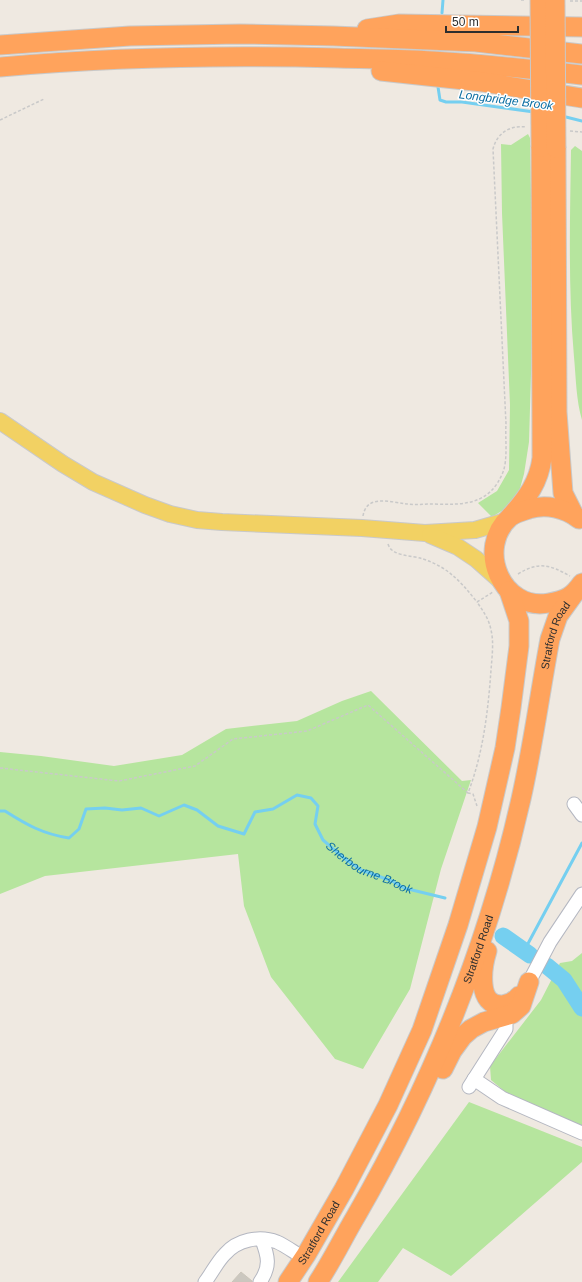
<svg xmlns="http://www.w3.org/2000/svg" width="582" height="1282" font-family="Helvetica,sans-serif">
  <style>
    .green { fill: #b6e59e }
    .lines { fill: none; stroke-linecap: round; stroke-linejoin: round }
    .stream { stroke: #75cff0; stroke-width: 3 }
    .river { stroke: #75cff0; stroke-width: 17 }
    .building { fill: #cbc7bf; stroke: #cbc5ba }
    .minor-casing { stroke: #b4b7c1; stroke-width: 15 }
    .major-casing { stroke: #c9c9c9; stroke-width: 18 }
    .highway-casing { stroke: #c9c9c9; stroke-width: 21 }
    .path { stroke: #c9c9c9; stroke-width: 1.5; stroke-dasharray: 3 2; stroke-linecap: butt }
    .minor { stroke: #fff; stroke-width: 13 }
    .major { stroke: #f2d163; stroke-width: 16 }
    .highway { stroke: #ffa35c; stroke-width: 19 }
    .highway-bridge-casing { stroke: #c9c9c9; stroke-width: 21; stroke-linecap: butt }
    .highway-bridge { stroke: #ffa35c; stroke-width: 19 }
    .labels { text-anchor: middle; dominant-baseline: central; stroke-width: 3; stroke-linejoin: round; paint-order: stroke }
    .street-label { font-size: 11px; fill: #2e2e2e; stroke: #fff }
    .water-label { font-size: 12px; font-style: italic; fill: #0d6fa3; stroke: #fff }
  </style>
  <rect width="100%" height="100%" fill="#efe9e1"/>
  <!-- green -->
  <g class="green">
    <path d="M 528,134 L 530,138 L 533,306 L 529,442 L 524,474 L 519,492 L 511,505 L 492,517 L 478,503 L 497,491 L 509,470 L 510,405 L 502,213 L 501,144 L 511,145 Z"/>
    <path d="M 575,146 L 582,151 L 582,420 C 576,400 576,378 574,357 C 568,288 570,219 571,150 Z"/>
    <path d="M 371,691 L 462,781 L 471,780 L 441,869 L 410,989 L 363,1069 L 335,1059 L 271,977 L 244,906 L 238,854 L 45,876 L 0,894 L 0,752 L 41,756 L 114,766 L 182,755 L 226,729 L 297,721 L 342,701 Z"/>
    <path d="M 582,953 L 582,1129 L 509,1095 L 491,1080 L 490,1066 L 541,1000 L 560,963 L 572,961 Z"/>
    <path d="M 469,1102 L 582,1147 L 582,1162 L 451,1276 L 403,1248 L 378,1282 L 338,1282 Z"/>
  </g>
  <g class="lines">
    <!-- stream -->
    <g class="stream">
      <path d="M 442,13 L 443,0"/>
      <path d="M 438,87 L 440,100 L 446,102 L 462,102 L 534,112"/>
      <path d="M 562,116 L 582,121"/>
      <path id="s1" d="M 0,811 L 5,811 C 27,825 43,834 69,838 L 79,829 L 86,809 L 105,808 L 122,810 L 141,808 L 159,816 L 184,805 L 197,810 L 218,826 L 244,834 L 255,812 L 273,809 L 297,795 L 311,798 L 318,806 L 315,824 L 323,840 L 345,859 L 361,870 L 392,881 L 404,888 L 445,898"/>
      <path d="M 524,951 L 582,843"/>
    </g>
    <!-- river -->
    <g class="river">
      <path d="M 503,936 L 530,955"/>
      <path d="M 547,966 L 564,980 L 582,1008"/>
    </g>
  </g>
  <!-- building -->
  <path class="building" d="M 241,1272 L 252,1281 L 252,1282 L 232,1282 Z"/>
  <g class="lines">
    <!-- minor casing -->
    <g class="minor-casing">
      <g id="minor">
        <path d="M 574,804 L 582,815"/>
        <path d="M 529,982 L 550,942 L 582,894"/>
        <path d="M 474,1079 L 502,1098 L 582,1133"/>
        <path d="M 469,1087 L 506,1029 L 506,1016"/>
        <path d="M 205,1282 C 212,1273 217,1262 225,1254 C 237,1240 259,1235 277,1242 C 286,1246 295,1253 304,1258"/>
        <path d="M 260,1282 C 271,1266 268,1256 262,1240"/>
      </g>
    </g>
    <!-- major casing -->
    <g class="major-casing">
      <g id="major">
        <path d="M 0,421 L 63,464 L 93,482 L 145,505 L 170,514 L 197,520 L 222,522 L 362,528 L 425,533 L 475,530 L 506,521"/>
        <path d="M 430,535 L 458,547 L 476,559 L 503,583"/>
      </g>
    </g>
    <!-- highway casing -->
    <g class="highway-casing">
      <g id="highway">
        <path d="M 367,29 L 399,24 L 582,27"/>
        <path d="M 0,45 L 130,36 L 240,34 L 333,36 L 476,42 L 582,54"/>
        <path d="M 0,67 C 112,57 225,55 338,58 C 369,59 401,59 432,61 C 482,64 532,69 582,75"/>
        <path d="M 381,71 L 483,82 L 582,98"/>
        <path d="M 556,148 L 557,412 L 563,493 L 574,515"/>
        <path d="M 511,516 C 527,498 539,482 542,458 L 541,147"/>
        <path d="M 579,519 C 565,508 546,504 529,509 C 523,511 515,513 510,517 C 475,548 502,612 549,603 C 566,600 572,597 582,583"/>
        <path d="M 487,951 C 482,967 476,1007 503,1005 C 510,1004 515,1001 519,996"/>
        <path d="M 443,1069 L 452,1051 L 463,1036 L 471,1029 L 484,1022 L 512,1014 L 521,1006 L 529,982"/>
        <path id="s2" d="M 288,1282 L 306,1255 L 344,1189 L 388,1105 L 422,1030 L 458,925 L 487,827 L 505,748 L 511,708 L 519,646 L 519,621 L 509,591"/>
        <path id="s3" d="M 318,1282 C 332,1261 343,1238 356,1216 C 431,1086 488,946 521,799 C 533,746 540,692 550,639 L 558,616 L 574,594"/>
      </g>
    </g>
    <!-- path -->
    <g class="path">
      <path d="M 521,0 L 526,0"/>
      <path d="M 570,1 L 582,1"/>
      <path d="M 0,120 L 44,99"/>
      <path d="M 570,131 L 582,132"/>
      <path d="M 363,516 C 364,510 367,504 374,502 C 384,499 397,503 407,504 C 416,505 425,504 434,504 C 464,505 490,505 503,472 C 508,459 505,438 506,424 L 493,149 C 497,133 510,125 526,127"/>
      <path d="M 388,544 C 392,557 412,555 423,559 C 448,567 461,582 477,602 L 493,592"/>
      <path d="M 518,574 C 539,561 550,565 570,576"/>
      <path d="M 0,768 L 119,781 L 195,766 L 233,739 L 307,731 L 368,705 L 468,793"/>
      <path d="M 477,806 L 473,794 L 468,793 C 483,754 488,712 491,670 C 492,657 494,642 491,630 C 489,619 483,611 477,602"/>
    </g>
    <!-- minor -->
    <use href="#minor" class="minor"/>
    <!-- major -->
    <use href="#major" class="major"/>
    <!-- highway -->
    <use href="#highway" class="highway"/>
    <!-- highway-bridge casing -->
    <g class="highway-bridge-casing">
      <g id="highway-bridge">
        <path d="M 540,0 L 541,147"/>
        <path d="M 555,0 L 556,148"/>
      </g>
    </g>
    <!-- highway-bridge -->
    <use href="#highway-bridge" class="highway-bridge"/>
  </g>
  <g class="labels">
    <!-- street labels -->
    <g class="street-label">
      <text stroke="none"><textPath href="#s3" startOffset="694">Stratford Road</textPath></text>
      <text stroke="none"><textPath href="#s3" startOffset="370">Stratford Road</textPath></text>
      <text stroke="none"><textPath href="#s2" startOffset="58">Stratford Road</textPath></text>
    </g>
    <!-- water labels -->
    <g class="water-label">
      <text transform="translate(506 100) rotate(7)">Longbridge Brook</text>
      <text stroke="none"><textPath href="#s1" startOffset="466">Sherbourne Brook</textPath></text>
    </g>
  </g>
  <!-- scale -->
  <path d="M446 26v6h72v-6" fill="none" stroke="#2e2e2e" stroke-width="2"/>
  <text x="452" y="26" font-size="12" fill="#2e2e2e" stroke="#ffffff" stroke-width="3" paint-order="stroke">50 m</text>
</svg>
